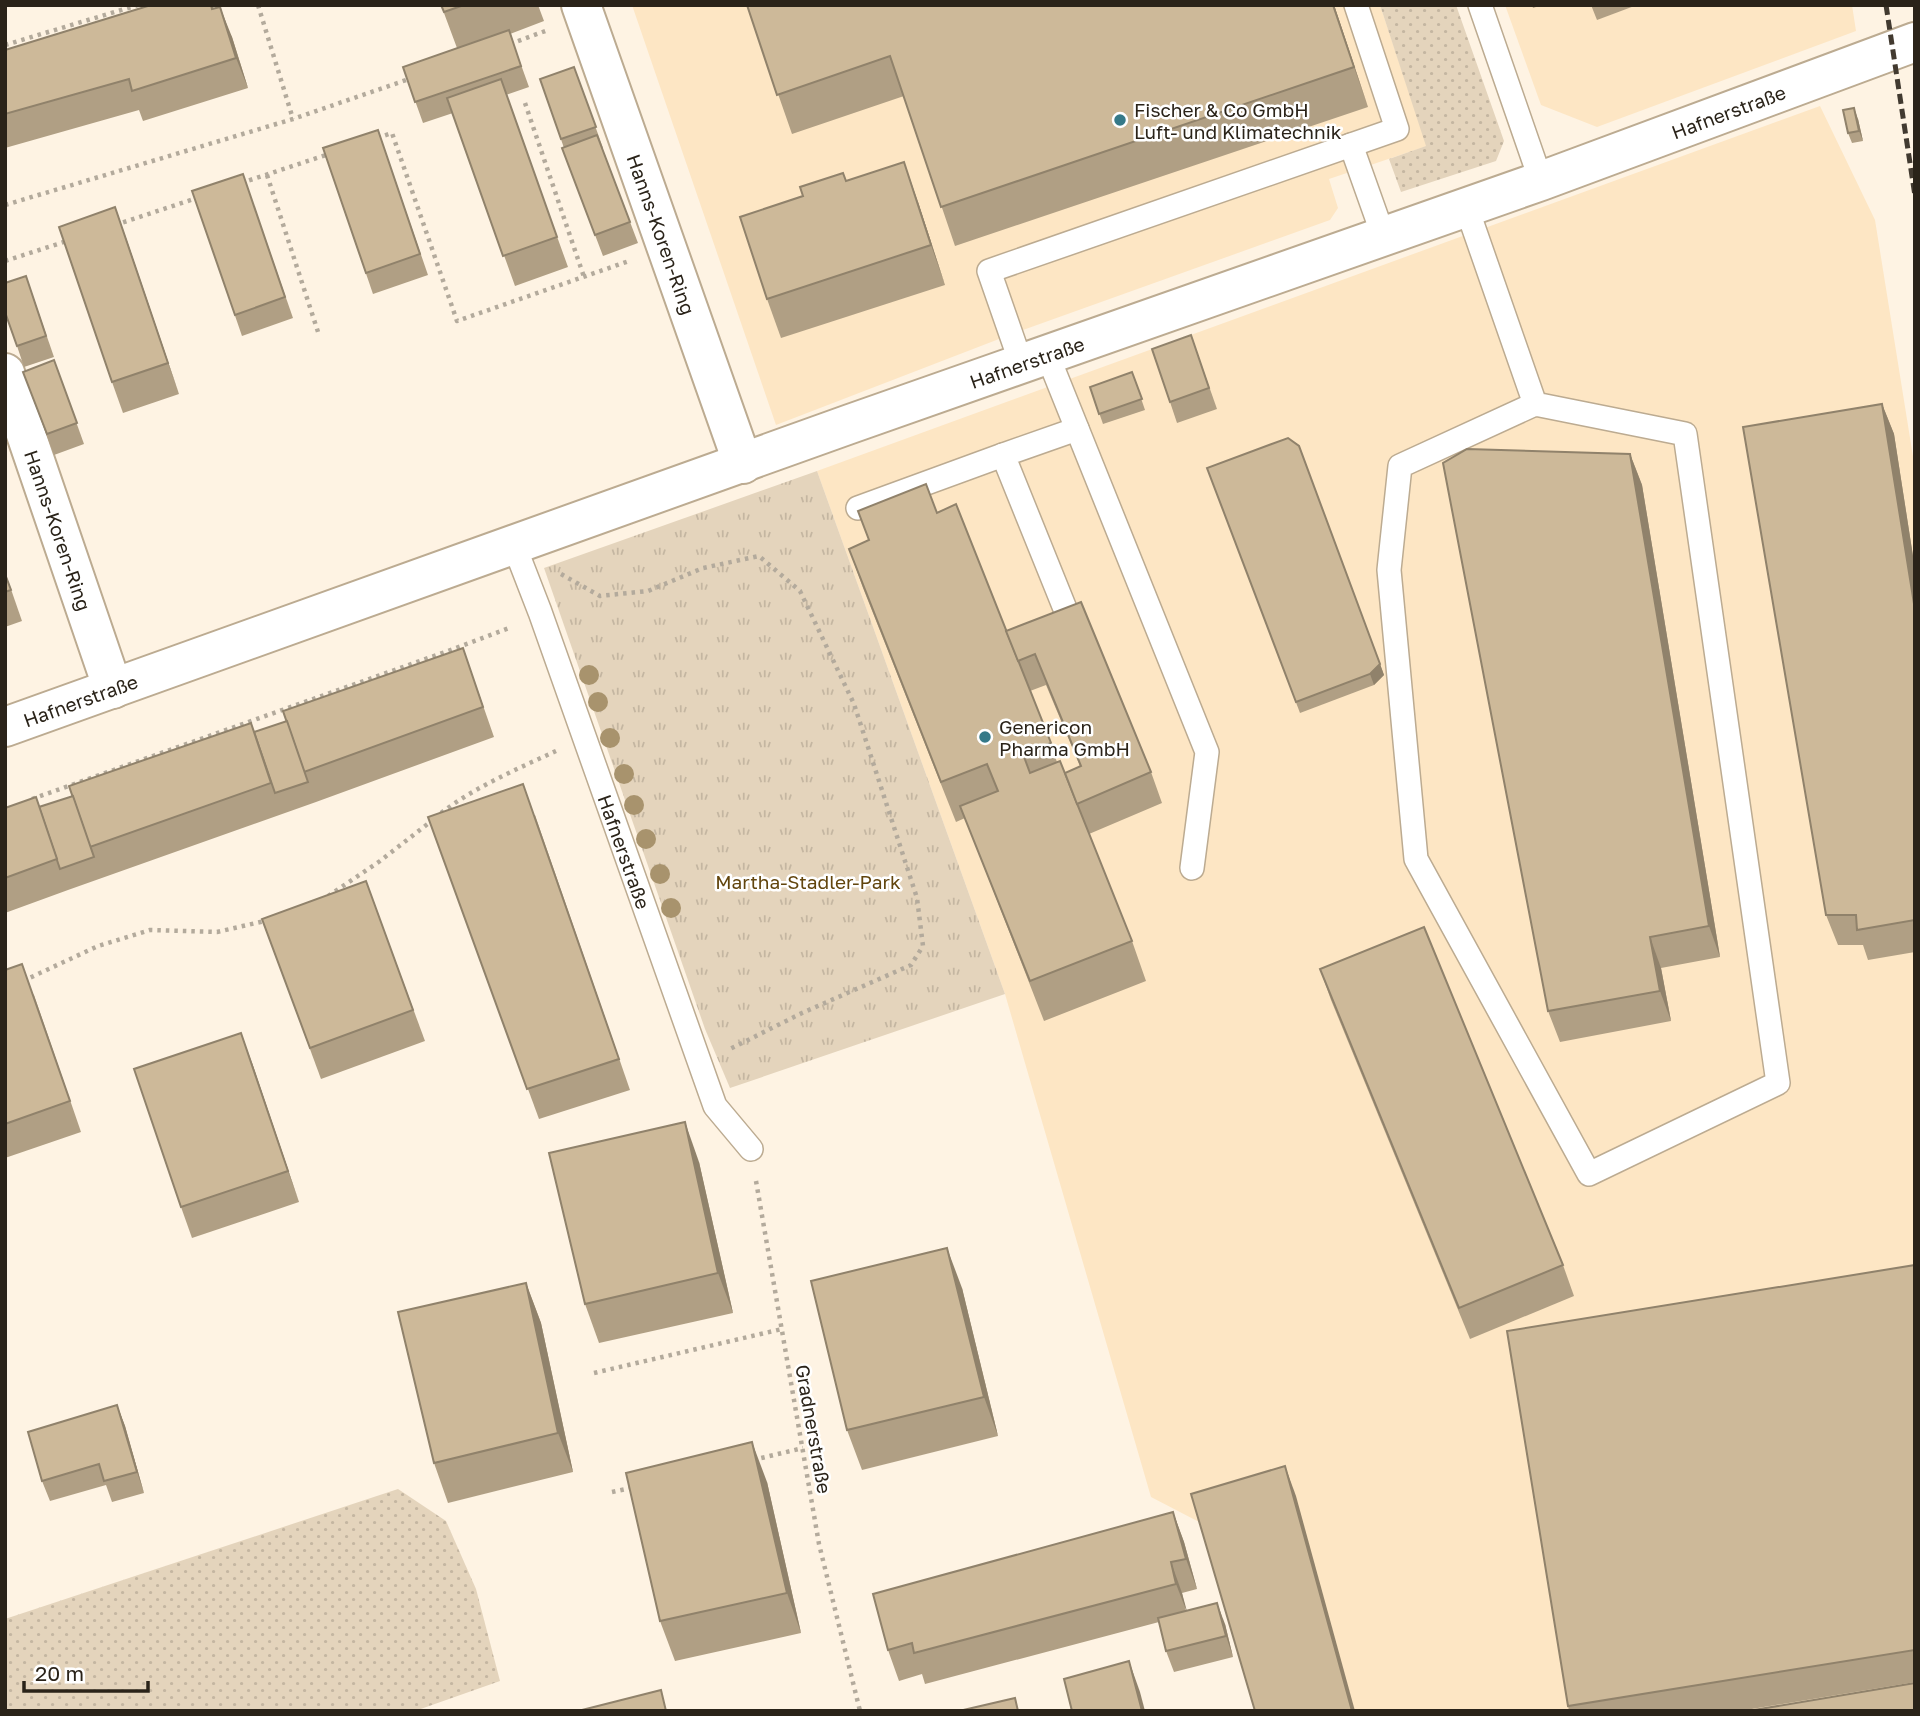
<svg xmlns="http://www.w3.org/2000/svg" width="1920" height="1716" font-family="'Golos Text',sans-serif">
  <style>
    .built { fill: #fde6c4 }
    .grass { fill: url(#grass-dots) }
    .park { fill: url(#park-tufts) }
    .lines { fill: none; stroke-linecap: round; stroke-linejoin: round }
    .service-casing { stroke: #bcab91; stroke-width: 26 }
    .minor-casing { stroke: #bcab91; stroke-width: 42 }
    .tertiary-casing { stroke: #bcab91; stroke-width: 42 }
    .path { stroke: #b3aa9c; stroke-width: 4.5; stroke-dasharray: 3.5 5; stroke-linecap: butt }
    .service { stroke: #fff; stroke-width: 23 }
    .minor { stroke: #fff; stroke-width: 38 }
    .tertiary { stroke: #fff; stroke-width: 38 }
    .rail { stroke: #423a30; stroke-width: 5; stroke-dasharray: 10 5; stroke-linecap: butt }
    .tree { fill: #a8936d }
    .wall { fill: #b09f84; fill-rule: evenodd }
    .shaded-wall { fill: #90826b }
    .building { fill: #cdb999; stroke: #90826b; stroke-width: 2 }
    .poi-dot { fill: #357988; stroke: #fff; stroke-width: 2.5 }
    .labels { text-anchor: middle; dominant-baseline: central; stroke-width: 5; stroke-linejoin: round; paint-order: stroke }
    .poi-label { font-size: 19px; fill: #2a2319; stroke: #fff; text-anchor: start }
    .street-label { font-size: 19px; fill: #2a2319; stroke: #fff }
    .park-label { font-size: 19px; fill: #62450d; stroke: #fff }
  </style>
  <defs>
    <pattern id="grass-dots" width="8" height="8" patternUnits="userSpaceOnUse" patternTransform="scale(1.75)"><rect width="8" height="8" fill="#e4d4bc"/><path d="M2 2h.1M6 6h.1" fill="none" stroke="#c4b6a1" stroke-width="1.8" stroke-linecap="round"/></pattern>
    <pattern id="park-tufts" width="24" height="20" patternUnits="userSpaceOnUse" patternTransform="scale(1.75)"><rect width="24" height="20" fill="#e4d4bc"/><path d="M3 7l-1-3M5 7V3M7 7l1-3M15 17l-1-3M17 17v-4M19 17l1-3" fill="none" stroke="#c4b6a1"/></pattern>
  </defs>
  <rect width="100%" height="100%" fill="#fef3e3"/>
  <!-- built -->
  <g class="built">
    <path d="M 632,5 L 1380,5 L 1427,146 L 1329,179 L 1338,208 L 1330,220 L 1012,334 L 776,425 Z"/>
    <path d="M 1505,5 L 1852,5 L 1856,31 L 1597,127 L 1541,105 Z"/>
    <path d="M 1820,106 L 1875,220 L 1915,469 L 1915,1711 L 1256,1711 L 1203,1524 L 1151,1497 L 1005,994 L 817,471 Z"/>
  </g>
  <!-- grass -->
  <g class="grass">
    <path d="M 1380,5 L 1456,5 L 1504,141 L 1496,161 L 1401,192 L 1389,159 L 1426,146 Z"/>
    <path d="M 398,1489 L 446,1521 L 476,1589 L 500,1681 L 415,1711 L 5,1711 L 5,1619 Z"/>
  </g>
  <!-- park -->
  <path class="park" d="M 817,471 L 1005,994 L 730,1088 L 705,1029 L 544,568 Z"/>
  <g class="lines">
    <!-- service casing -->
    <g class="service-casing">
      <g id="service">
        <path d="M 1480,5 L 1541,181"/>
        <path d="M 1351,145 L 1383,235"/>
        <path d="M 1466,206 L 1535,404 L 1400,466 L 1389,570 L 1416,859 L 1589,1174 L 1778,1083 L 1685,434 L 1535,404"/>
        <path d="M 1047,354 L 1207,752 L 1192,868"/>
        <path d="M 1021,363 L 989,271 L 1397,129 L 1356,5"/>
        <path d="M 858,508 L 1003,455"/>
        <path id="s1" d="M 514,545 L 540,612 L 715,1106 L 751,1149"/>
        <path d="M 1072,626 L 1003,455 L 1077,429"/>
      </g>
    </g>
    <!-- minor casing -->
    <g class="minor-casing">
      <g id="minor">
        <path id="s2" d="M 581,5 L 743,464"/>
        <path id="s3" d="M 5,373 L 113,689"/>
      </g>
    </g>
    <!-- tertiary casing -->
    <g class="tertiary-casing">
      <g id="tertiary">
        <path id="s4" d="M 5,727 L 850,424 L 1541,181 L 1915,42"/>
      </g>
    </g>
    <!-- path -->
    <g class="path">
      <path d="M 258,5 L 293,119"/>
      <path d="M 510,44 L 548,30"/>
      <path d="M 5,45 L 138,5"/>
      <path d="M 525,103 L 584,277"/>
      <path d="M 377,138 L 392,133 L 457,321 L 629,261"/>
      <path d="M 267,175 L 319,335"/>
      <path d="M 241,183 L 329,154"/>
      <path d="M 5,205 L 293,119 L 412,78"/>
      <path d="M 115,225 L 200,197"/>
      <path d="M 5,261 L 67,241"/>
      <path d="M 561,574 L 600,596 L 648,591 L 703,568 L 759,556 L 800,591 L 854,704 L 917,898 L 923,946 L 911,965 L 802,1013 L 728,1050"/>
      <path d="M 32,799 L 448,651 L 512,627"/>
      <path d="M 441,813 C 475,787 517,769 556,751"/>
      <path d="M 328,896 L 380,861 L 434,819"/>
      <path d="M 23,981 L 98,946 L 150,930 L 217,932 L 269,920"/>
      <path d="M 756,1181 L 819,1544 L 860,1711"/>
      <path d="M 594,1373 L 782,1329"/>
      <path d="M 753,1460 L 803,1448"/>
      <path d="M 612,1492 L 635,1487"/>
    </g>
    <!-- service -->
    <use href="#service" class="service"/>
    <!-- minor -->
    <use href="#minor" class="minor"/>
    <!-- tertiary -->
    <use href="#tertiary" class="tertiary"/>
    <!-- rail -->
    <path class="rail" d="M 1886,5 L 1915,196"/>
  </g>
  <!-- trees -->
  <g class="tree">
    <circle cx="589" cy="675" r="10"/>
    <circle cx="598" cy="702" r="10"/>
    <circle cx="610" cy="738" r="10"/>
    <circle cx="624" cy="774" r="10"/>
    <circle cx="634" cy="805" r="10"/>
    <circle cx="646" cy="839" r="10"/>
    <circle cx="660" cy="874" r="10"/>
    <circle cx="671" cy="908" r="10"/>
  </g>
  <!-- wall -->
  <g class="wall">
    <path d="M 151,5 L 212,5 L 232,37 L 248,88 L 143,121 L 139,110 L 5,148 L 5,50 Z"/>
    <path d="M 441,5 L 538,5 L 544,21 L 510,34 L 529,87 L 506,95 L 568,267 L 515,286 L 453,113 L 423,123 L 403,67 L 457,48 Z"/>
    <path d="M 747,5 L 1334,5 L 1368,107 L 955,246 L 904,96 L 792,134 Z"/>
    <path d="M 1532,5 L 1542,5 L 1533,8 Z"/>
    <path d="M 1591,5 L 1637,5 L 1597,20 Z"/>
    <path d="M 574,67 L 603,148 L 602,148 L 638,243 L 603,256 L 562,148 L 564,148 L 540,79 Z"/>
    <path d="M 1858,119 L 1863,141 L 1852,143 L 1848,133 Z"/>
    <path d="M 378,130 L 428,275 L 373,294 L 323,148 Z"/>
    <path d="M 243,174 L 293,318 L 242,336 L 192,191 Z"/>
    <path d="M 846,181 L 918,202 L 945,285 L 781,338 L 767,299 L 803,196 Z"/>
    <path d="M 126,238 L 179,394 L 123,413 L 112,382 Z"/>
    <path d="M 26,276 L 54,357 L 24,367 L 17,346 Z"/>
    <path d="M 1191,335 L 1217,409 L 1177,423 L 1170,402 Z"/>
    <path d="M 54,360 L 84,444 L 54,455 L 23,372 Z"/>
    <path d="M 1132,372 L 1145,410 L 1103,424 L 1090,387 Z"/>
    <path d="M 1882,404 L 1894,434 L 1915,569 L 1915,952 L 1868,960 L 1863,945 L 1838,945 L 1826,915 Z"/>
    <path d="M 1630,454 L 1642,485 L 1720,957 L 1661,968 L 1671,1021 L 1560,1042 L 1548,1011 Z"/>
    <path d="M 1207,468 L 1380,664 L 1384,675 L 1374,685 L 1300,713 Z"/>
    <path d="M 937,513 L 1006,631 L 1081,602 L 1151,772 L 1162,803 L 1089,834 L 1132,941 L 1146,981 L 1044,1021 L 965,818 L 956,822 L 863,588 L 849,549 ZM 1046,685 L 1080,766 L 1065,773 L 1057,762 L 1030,691 Z"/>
    <path d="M 5,572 L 22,621 L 5,627 Z"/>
    <path d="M 463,648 L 494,737 L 316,802 L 315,802 L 316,802 L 68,890 L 68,889 L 68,890 L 5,913 L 5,808 L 40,808 L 287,721 Z"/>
    <path d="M 535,815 L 630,1090 L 539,1119 L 428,817 Z"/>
    <path d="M 366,881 L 425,1041 L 321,1079 L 262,919 Z"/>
    <path d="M 1320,969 L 1563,1265 L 1574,1296 L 1470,1339 L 1331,1000 Z"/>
    <path d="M 5,970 L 34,995 L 81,1132 L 5,1158 Z"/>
    <path d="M 252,1063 L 299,1202 L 192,1238 L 181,1207 Z"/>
    <path d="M 699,1162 L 733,1313 L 599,1343 L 585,1304 Z"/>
    <path d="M 1915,1265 L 1915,1682 L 1740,1711 L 1569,1711 L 1568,1706 Z"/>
    <path d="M 526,1283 L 541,1323 L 573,1472 L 448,1503 L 434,1463 Z"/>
    <path d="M 962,1288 L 998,1436 L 862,1470 L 847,1430 Z"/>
    <path d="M 117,1405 L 125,1426 L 144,1493 L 112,1502 L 106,1485 L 50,1501 L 42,1481 Z"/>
    <path d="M 767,1482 L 801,1633 L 675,1661 L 660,1621 Z"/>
    <path d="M 1173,1512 L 1184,1542 L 1197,1589 L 1182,1593 L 1186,1611 L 1225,1624 L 1233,1657 L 1174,1672 L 1166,1651 L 1159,1622 L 925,1684 L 922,1674 L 899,1681 L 888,1650 Z"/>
  </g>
  <!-- shaded-wall -->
  <g class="shaded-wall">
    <path d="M 1333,5 L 1334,5 L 1368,107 L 1354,67 Z"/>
    <path d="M 220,7 L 232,37 L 248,88 L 236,58 Z"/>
    <path d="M 1854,108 L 1858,119 L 1863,141 L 1859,131 Z"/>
    <path d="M 904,162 L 918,202 L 945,285 L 931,245 Z"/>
    <path d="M 115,207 L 126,238 L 179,394 L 168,363 Z"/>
    <path d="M 1882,404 L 1894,434 L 1915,569 L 1915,610 Z"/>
    <path d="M 1630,454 L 1642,485 L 1720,957 L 1709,926 Z"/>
    <path d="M 1380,664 L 1384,675 L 1374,685 L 1370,674 Z"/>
    <path d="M 1650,937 L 1661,968 L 1671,1021 L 1660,991 Z"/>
    <path d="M 241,1033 L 252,1063 L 299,1202 L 288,1171 Z"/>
    <path d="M 685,1122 L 699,1162 L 733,1313 L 718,1273 Z"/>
    <path d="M 947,1248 L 962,1288 L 998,1436 L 984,1397 Z"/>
    <path d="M 526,1283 L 541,1323 L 573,1472 L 558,1433 Z"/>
    <path d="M 117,1405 L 125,1426 L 144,1493 L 137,1472 Z"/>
    <path d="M 752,1442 L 767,1482 L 801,1633 L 787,1593 Z"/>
    <path d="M 1285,1466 L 1296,1496 L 1355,1711 L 1352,1711 Z"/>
    <path d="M 1173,1512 L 1184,1542 L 1197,1589 L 1186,1559 Z"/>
    <path d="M 1171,1562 L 1182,1593 L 1188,1615 L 1176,1584 Z"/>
    <path d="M 1217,1603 L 1225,1624 L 1233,1657 L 1226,1636 Z"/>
    <path d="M 1129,1661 L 1140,1692 L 1145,1711 L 1142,1711 Z"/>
  </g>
  <!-- building -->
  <g class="building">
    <path d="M 151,5 L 211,5 L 212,9 L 220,7 L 236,58 L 132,91 L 129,79 L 5,114 L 5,50 Z"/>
    <path d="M 441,5 L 464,5 L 444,12 Z"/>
    <path d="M 747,5 L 1333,5 L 1354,67 L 941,207 L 890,56 L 777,95 Z"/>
    <path d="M 509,30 L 521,66 L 415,102 L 403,67 Z"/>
    <path d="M 574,67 L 596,127 L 561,139 L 540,79 Z"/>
    <path d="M 501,79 L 557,237 L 503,256 L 447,98 Z"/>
    <path d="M 1854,108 L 1859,131 L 1848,133 L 1843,110 Z"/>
    <path d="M 378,130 L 420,254 L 366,273 L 323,148 Z"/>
    <path d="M 597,135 L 630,222 L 595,235 L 562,148 Z"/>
    <path d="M 904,162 L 931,245 L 767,299 L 740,217 L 803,196 L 800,187 L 843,173 L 846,181 Z"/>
    <path d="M 243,174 L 285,297 L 235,315 L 192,191 Z"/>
    <path d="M 115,207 L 168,363 L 112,382 L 59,227 Z"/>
    <path d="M 26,276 L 46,336 L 17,346 L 5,312 L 5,283 Z"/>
    <path d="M 1191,335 L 1209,388 L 1170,402 L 1152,349 Z"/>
    <path d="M 54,360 L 77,423 L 47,434 L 23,372 Z"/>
    <path d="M 1132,372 L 1142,399 L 1099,414 L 1090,387 Z"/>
    <path d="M 1882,404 L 1915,610 L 1915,920 L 1857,930 L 1856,915 L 1826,915 L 1743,427 Z"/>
    <path d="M 1288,438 L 1299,446 L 1380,664 L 1370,674 L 1296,702 L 1207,468 Z"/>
    <path d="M 1467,449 L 1630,454 L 1709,926 L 1650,937 L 1660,991 L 1548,1011 L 1443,463 Z"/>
    <path d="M 926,484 L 937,513 L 956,504 L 1051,743 L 1023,754 L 1030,773 L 1060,761 L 1132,941 L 1030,981 L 960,806 L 998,791 L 987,764 L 941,782 L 849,549 L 869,540 L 858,511 Z"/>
    <path d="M 5,574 L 11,590 L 5,592 Z"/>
    <path d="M 1081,602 L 1151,772 L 1077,804 L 1065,773 L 1081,766 L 1035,654 L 1018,661 L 1006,631 Z"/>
    <path d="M 463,648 L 483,707 L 304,772 L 283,711 Z"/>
    <path d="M 287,721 L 308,782 L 275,793 L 254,732 Z"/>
    <path d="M 251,723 L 271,783 L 90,847 L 69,786 Z"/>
    <path d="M 523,784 L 619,1059 L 527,1089 L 428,817 Z"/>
    <path d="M 73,796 L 94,857 L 60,869 L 39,807 Z"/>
    <path d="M 36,797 L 57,859 L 5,878 L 5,808 Z"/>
    <path d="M 366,881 L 413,1010 L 310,1048 L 262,919 Z"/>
    <path d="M 1424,927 L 1563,1265 L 1459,1308 L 1320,969 Z"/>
    <path d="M 22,964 L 70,1101 L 5,1124 L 5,970 Z"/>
    <path d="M 241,1033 L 288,1171 L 181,1207 L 134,1069 Z"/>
    <path d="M 685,1122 L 718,1273 L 585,1304 L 549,1153 Z"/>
    <path d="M 947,1248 L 984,1397 L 847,1430 L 811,1281 Z"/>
    <path d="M 1915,1265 L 1915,1650 L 1568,1706 L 1507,1331 Z"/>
    <path d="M 526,1283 L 558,1433 L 434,1463 L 398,1312 Z"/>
    <path d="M 117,1405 L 137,1472 L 104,1481 L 99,1464 L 42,1481 L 28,1432 Z"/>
    <path d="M 752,1442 L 787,1593 L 660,1621 L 626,1473 Z"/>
    <path d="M 1285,1466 L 1352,1711 L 1255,1711 L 1191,1494 Z"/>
    <path d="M 1173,1512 L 1186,1559 L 1171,1562 L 1176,1584 L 914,1653 L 912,1643 L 888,1650 L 873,1594 Z"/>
    <path d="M 1217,1603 L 1226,1636 L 1166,1651 L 1158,1618 Z"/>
    <path d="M 1129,1661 L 1142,1711 L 1072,1711 L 1064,1679 Z"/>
    <path d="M 1915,1683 L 1915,1711 L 1748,1711 Z"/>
    <path d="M 661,1690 L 666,1711 L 578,1711 Z"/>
    <path d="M 1015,1698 L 1018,1711 L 959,1711 Z"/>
  </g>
  <!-- markers -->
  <g class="poi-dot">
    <circle cx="1120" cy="120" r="7"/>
    <circle cx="985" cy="737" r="7"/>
  </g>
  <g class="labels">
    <!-- poi labels -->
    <g class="poi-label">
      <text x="1134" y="109">Fischer &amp; Co GmbH<tspan x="1134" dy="22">Luft- und Klimatechnik</tspan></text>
      <text x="999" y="726">Genericon<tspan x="999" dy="22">Pharma GmbH</tspan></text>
    </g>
    <!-- street labels -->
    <g class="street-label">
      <text stroke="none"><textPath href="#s4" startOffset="1830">Hafnerstraße</textPath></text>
      <text stroke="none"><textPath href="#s2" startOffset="243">Hanns-Koren-Ring</textPath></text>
      <text stroke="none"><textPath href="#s4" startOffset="1085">Hafnerstraße</textPath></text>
      <text stroke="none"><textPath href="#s3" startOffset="166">Hanns-Koren-Ring</textPath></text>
      <text stroke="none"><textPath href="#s4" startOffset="80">Hafnerstraße</textPath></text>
      <text stroke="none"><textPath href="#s1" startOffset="326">Hafnerstraße</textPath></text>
      <text transform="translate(814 1429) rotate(80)">Gradnerstraße</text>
    </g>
    <!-- park labels -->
    <g class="park-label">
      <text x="808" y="881">Martha-Stadler-Park</text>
    </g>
  </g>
  <!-- border -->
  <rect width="1920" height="1716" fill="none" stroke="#2a2319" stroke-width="14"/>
  <!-- scale -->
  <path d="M24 1681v10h124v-10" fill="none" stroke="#2a2319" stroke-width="3.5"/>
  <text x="35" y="1681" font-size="21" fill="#2a2319" stroke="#ffffff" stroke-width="5" paint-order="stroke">20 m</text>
</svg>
